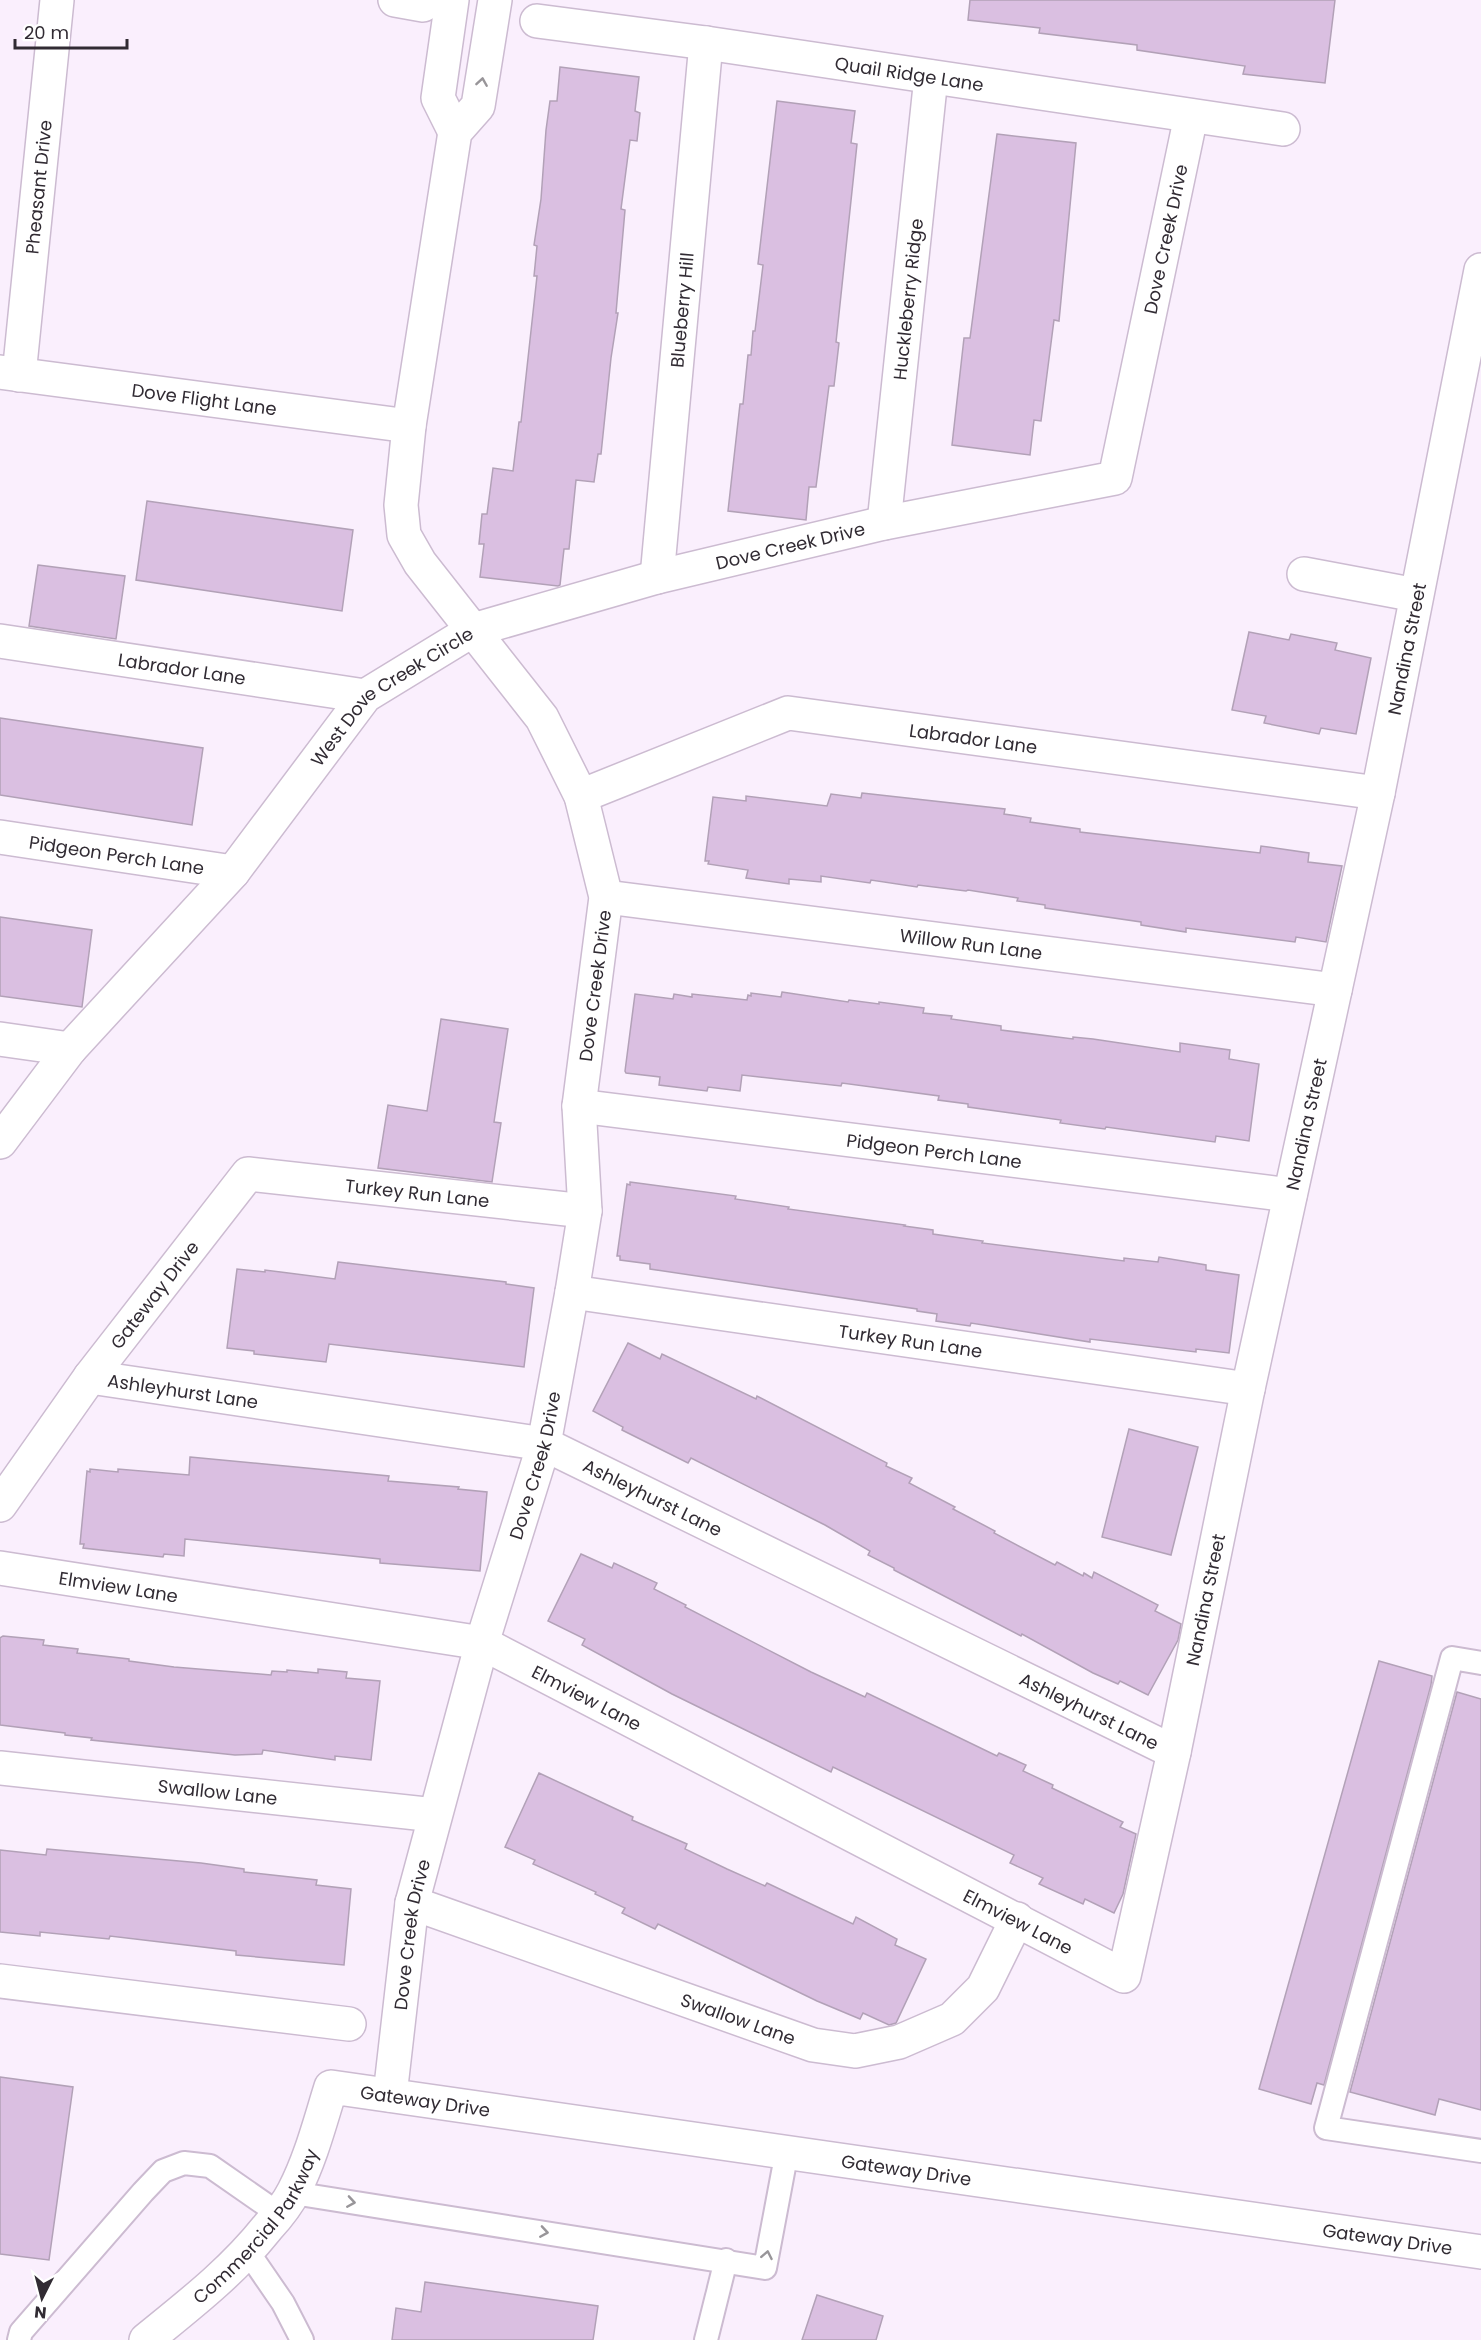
<svg xmlns="http://www.w3.org/2000/svg" width="1481" height="2340" font-family="Poppins,sans-serif">
  <style>
    .building { fill: #dabfe1; stroke: #b2a1b7; stroke-width: 1.5 }
    .lines { fill: none; stroke-linecap: round; stroke-linejoin: round }
    .lane-casing { stroke: #ccbbd1; stroke-width: 26 }
    .street-casing { stroke: #ccbbd1; stroke-width: 36 }
    .lane { stroke: #fff; stroke-width: 22 }
    .street { stroke: #fff; stroke-width: 33 }
    .oneway { stroke: #989599 }
    .labels { text-anchor: middle; dominant-baseline: central; stroke-width: 4.5; stroke-linejoin: round; paint-order: stroke }
    .street-label { font-size: 18px; fill: #312b33; stroke: #fff }
  </style>
  <rect width="100%" height="100%" fill="#faeffd"/>
  <!-- building -->
  <g class="building">
    <path d="M 970,0 L 1335,0 L 1325,83 L 1243,74 L 1245,66 L 1137,50 L 1137,45 L 1039,33 L 1040,28 L 968,20 Z"/>
    <path d="M 560,67 L 639,77 L 635,111 L 640,113 L 637,141 L 630,140 L 621,209 L 625,210 L 616,313 L 618,313 L 611,358 L 601,454 L 598,454 L 594,482 L 576,480 L 569,549 L 564,549 L 560,585 L 558,586 L 480,577 L 484,544 L 479,544 L 482,514 L 487,514 L 493,468 L 513,471 L 519,422 L 521,422 L 537,276 L 534,276 L 537,246 L 534,245 L 541,199 L 546,130 L 550,101 L 557,101 Z"/>
    <path d="M 777,101 L 855,111 L 851,143 L 857,144 L 836,342 L 839,343 L 834,386 L 829,386 L 816,487 L 809,487 L 806,520 L 728,511 L 740,404 L 743,404 L 748,355 L 751,355 L 753,331 L 755,331 L 763,265 L 758,264 Z"/>
    <path d="M 997,134 L 1076,143 L 1059,321 L 1054,320 L 1041,421 L 1034,420 L 1030,455 L 952,445 L 964,338 L 970,338 Z"/>
    <path d="M 147,501 L 353,530 L 342,611 L 136,580 Z"/>
    <path d="M 38,565 L 125,576 L 116,639 L 29,626 Z"/>
    <path d="M 1249,632 L 1289,640 L 1291,634 L 1337,643 L 1335,650 L 1371,658 L 1356,734 L 1321,728 L 1319,734 L 1264,723 L 1266,716 L 1232,710 Z"/>
    <path d="M 0,718 L 203,748 L 192,825 L 0,795 Z"/>
    <path d="M 862,793 L 1005,809 L 1004,814 L 1031,818 L 1030,822 L 1080,829 L 1080,832 L 1260,853 L 1261,846 L 1309,853 L 1308,862 L 1342,866 L 1326,942 L 1296,937 L 1295,942 L 1186,928 L 1186,932 L 1141,925 L 1141,922 L 1045,908 L 1045,905 L 1017,901 L 1018,898 L 968,890 L 966,891 L 918,885 L 917,887 L 871,880 L 870,883 L 821,876 L 821,882 L 789,879 L 789,884 L 746,878 L 748,870 L 708,864 L 709,861 L 705,861 L 713,797 L 746,801 L 746,796 L 827,806 L 831,794 L 861,798 Z"/>
    <path d="M 0,917 L 92,930 L 82,1007 L 0,996 Z"/>
    <path d="M 782,992 L 848,1002 L 849,1000 L 879,1004 L 879,1002 L 924,1008 L 923,1013 L 952,1016 L 951,1019 L 1001,1026 L 1001,1030 L 1073,1039 L 1073,1037 L 1093,1039 L 1180,1052 L 1180,1043 L 1230,1050 L 1229,1059 L 1259,1064 L 1249,1141 L 1216,1136 L 1215,1142 L 1106,1127 L 1105,1129 L 1060,1123 L 1061,1120 L 968,1107 L 968,1104 L 938,1100 L 939,1096 L 842,1083 L 841,1086 L 742,1075 L 740,1091 L 708,1087 L 707,1091 L 659,1085 L 660,1077 L 626,1073 L 625,1071 L 635,994 L 673,999 L 674,994 L 692,997 L 692,994 L 747,1000 L 748,995 L 751,996 L 751,993 L 781,997 Z"/>
    <path d="M 441,1019 L 508,1029 L 494,1122 L 501,1123 L 492,1182 L 378,1168 L 388,1105 L 427,1111 Z"/>
    <path d="M 630,1182 L 736,1196 L 735,1199 L 789,1207 L 788,1209 L 905,1225 L 904,1226 L 933,1230 L 933,1234 L 983,1241 L 982,1243 L 1124,1261 L 1124,1258 L 1158,1262 L 1159,1257 L 1206,1265 L 1206,1270 L 1239,1275 L 1229,1353 L 1196,1349 L 1196,1352 L 1090,1339 L 1090,1342 L 971,1323 L 970,1326 L 936,1321 L 937,1314 L 917,1311 L 917,1309 L 650,1269 L 650,1264 L 620,1260 L 620,1256 L 617,1256 L 627,1184 L 630,1185 Z"/>
    <path d="M 338,1262 L 506,1282 L 506,1284 L 534,1288 L 524,1367 L 329,1344 L 326,1362 L 254,1354 L 254,1351 L 227,1348 L 237,1269 L 265,1272 L 265,1270 L 335,1279 Z"/>
    <path d="M 628,1343 L 660,1359 L 662,1354 L 756,1399 L 757,1396 L 887,1463 L 886,1466 L 912,1478 L 909,1483 L 955,1507 L 953,1509 L 995,1531 L 994,1533 L 1055,1565 L 1057,1562 L 1083,1576 L 1084,1573 L 1092,1578 L 1094,1572 L 1158,1605 L 1155,1611 L 1181,1624 L 1178,1640 L 1148,1695 L 1120,1681 L 1118,1684 L 1093,1673 L 1022,1634 L 1021,1636 L 894,1570 L 894,1568 L 868,1555 L 870,1551 L 825,1525 L 691,1458 L 688,1463 L 622,1430 L 623,1427 L 593,1411 Z"/>
    <path d="M 1129,1429 L 1198,1447 L 1171,1555 L 1102,1537 Z"/>
    <path d="M 190,1457 L 389,1476 L 388,1481 L 459,1487 L 458,1489 L 487,1492 L 480,1571 L 380,1563 L 380,1559 L 185,1539 L 184,1556 L 164,1554 L 163,1557 L 83,1548 L 84,1544 L 80,1544 L 87,1471 L 90,1472 L 90,1469 L 118,1472 L 118,1469 L 189,1475 Z"/>
    <path d="M 581,1554 L 612,1568 L 614,1563 L 657,1583 L 654,1589 L 686,1605 L 685,1607 L 811,1672 L 865,1697 L 867,1693 L 997,1756 L 999,1753 L 1026,1765 L 1023,1771 L 1053,1785 L 1052,1788 L 1123,1822 L 1120,1827 L 1136,1834 L 1123,1894 L 1114,1913 L 1085,1899 L 1083,1904 L 1039,1884 L 1043,1878 L 1010,1863 L 1014,1855 L 833,1767 L 831,1772 L 672,1694 L 582,1645 L 585,1639 L 548,1621 Z"/>
    <path d="M 3,1636 L 44,1640 L 43,1645 L 78,1649 L 77,1653 L 129,1659 L 129,1661 L 174,1667 L 271,1675 L 272,1671 L 287,1672 L 287,1670 L 318,1673 L 318,1669 L 347,1672 L 346,1678 L 380,1681 L 371,1760 L 335,1756 L 335,1760 L 263,1750 L 262,1754 L 235,1755 L 91,1740 L 92,1738 L 65,1735 L 65,1733 L 0,1725 L 0,1638 Z"/>
    <path d="M 1379,1661 L 1432,1676 L 1431,1685 L 1324,2085 L 1317,2083 L 1311,2104 L 1259,2089 Z"/>
    <path d="M 1457,1692 L 1481,1699 L 1481,2110 L 1439,2099 L 1435,2115 L 1350,2092 Z"/>
    <path d="M 539,1773 L 633,1817 L 632,1820 L 687,1844 L 685,1849 L 727,1869 L 765,1886 L 767,1883 L 853,1924 L 856,1917 L 897,1939 L 895,1945 L 926,1959 L 896,2023 L 889,2025 L 863,2013 L 860,2019 L 817,2001 L 658,1924 L 655,1929 L 622,1913 L 625,1908 L 595,1894 L 596,1892 L 533,1864 L 535,1860 L 505,1847 Z"/>
    <path d="M 47,1849 L 201,1863 L 244,1869 L 244,1872 L 317,1880 L 316,1885 L 351,1889 L 344,1965 L 236,1955 L 236,1951 L 110,1936 L 109,1939 L 40,1932 L 40,1936 L 0,1932 L 0,1850 L 46,1855 Z"/>
    <path d="M 0,2077 L 73,2087 L 49,2260 L 0,2254 Z"/>
    <path d="M 425,2282 L 598,2306 L 593,2340 L 392,2340 L 396,2308 L 421,2312 Z"/>
    <path d="M 817,2295 L 883,2316 L 876,2340 L 802,2340 Z"/>
  </g>
  <g class="lines">
    <!-- lane casing -->
    <g class="lane-casing">
      <g id="lane">
        <path d="M 1481,1663 L 1452,1658 L 1326,2128 L 1481,2151"/>
        <path d="M 293,2193 L 765,2268 L 787,2151"/>
        <path d="M 248,2252 L 283,2303 L 302,2340"/>
        <path d="M 19,2340 L 21,2332 L 143,2192 L 163,2171 L 184,2163 L 210,2166 L 279,2214"/>
        <path d="M 706,2340 L 726,2260"/>
      </g>
    </g>
    <!-- street casing -->
    <g class="street-casing">
      <g id="street">
        <path d="M 395,0 L 423,5"/>
        <path d="M 452,0 L 438,98 L 455,132"/>
        <path id="s1" d="M 537,21 L 706,43 L 1283,129"/>
        <path id="s2" d="M 0,372 L 409,426"/>
        <path id="s3" d="M 19,375 L 57,0"/>
        <path id="s4" d="M 884,523 L 931,77"/>
        <path d="M 1304,574 L 1416,595"/>
        <path id="s5" d="M 657,577 L 706,43"/>
        <path id="s6" d="M 0,641 L 365,696"/>
        <path id="s7" d="M 581,796 L 788,713 L 1378,793"/>
        <path id="s8" d="M 0,837 L 233,872"/>
        <path id="s9" d="M 606,897 L 1335,990"/>
        <path d="M 0,1039 L 70,1049"/>
        <path id="s10" d="M 579,1106 L 1290,1195"/>
        <path id="s11" d="M 0,1142 L 70,1049 L 233,872 L 365,696 L 473,630 L 657,577 L 884,523 L 1115,478 L 1191,116"/>
        <path id="s12" d="M 572,1292 L 1248,1389"/>
        <path id="s13" d="M 90,1377 L 544,1444 L 1174,1752"/>
        <path id="s14" d="M 0,1505 L 90,1377 L 248,1174 L 585,1211"/>
        <path id="s15" d="M 0,1568 L 482,1643 L 1124,1976 L 1174,1752 L 1248,1389 L 1378,793 L 1481,270"/>
        <path id="s16" d="M 0,1768 L 435,1815"/>
        <path id="s17" d="M 412,1903 L 813,2045 L 855,2051 L 899,2042 L 952,2019 L 983,1988 L 1017,1919"/>
        <path d="M 0,1981 L 349,2024"/>
        <path id="s18" d="M 390,2095 L 412,1903 L 482,1643 L 544,1444 L 572,1292 L 585,1211 L 579,1106 L 606,897 L 581,796 L 542,718 L 420,563 L 404,535 L 401,505 L 409,426 L 455,132 L 478,106 L 495,0"/>
        <path id="s19" d="M 146,2340 C 189,2305 232,2272 267,2228 C 277,2217 287,2205 294,2191 C 311,2158 320,2122 331,2087 L 1481,2252"/>
      </g>
    </g>
    <!-- lane -->
    <use href="#lane" class="lane"/>
    <!-- street -->
    <use href="#street" class="street"/>
  </g>
  <!-- one-way arrows -->
  <defs><path id="oneway-chevron" d="M-2-3.5L2.5 0L-2 3.5" fill="none" stroke-width="1.6" stroke-linecap="round" stroke-linejoin="round" transform="scale(1.5)"/></defs>
  <g class="oneway">
    <use href="#oneway-chevron" transform="translate(482 82) rotate(-81)"/>
    <use href="#oneway-chevron" transform="translate(351 2202) rotate(9)"/>
    <use href="#oneway-chevron" transform="translate(544 2232) rotate(9)"/>
    <use href="#oneway-chevron" transform="translate(767 2255) rotate(-79)"/>
  </g>
  <g class="labels">
    <!-- street labels -->
    <g class="street-label">
      <text stroke="none"><textPath href="#s1" startOffset="376">Quail Ridge Lane</textPath></text>
      <text stroke="none"><textPath href="#s3" startOffset="189">Pheasant Drive</textPath></text>
      <text stroke="none"><textPath href="#s11" startOffset="1608">Dove Creek Drive</textPath></text>
      <text stroke="none"><textPath href="#s4" startOffset="225">Huckleberry Ridge</textPath></text>
      <text stroke="none"><textPath href="#s5" startOffset="268">Blueberry Hill</textPath></text>
      <text stroke="none"><textPath href="#s2" startOffset="206">Dove Flight Lane</textPath></text>
      <text stroke="none"><textPath href="#s11" startOffset="1032">Dove Creek Drive</textPath></text>
      <text stroke="none"><textPath href="#s15" startOffset="2568">Nandina Street</textPath></text>
      <text stroke="none"><textPath href="#s6" startOffset="184">Labrador Lane</textPath></text>
      <text stroke="none"><textPath href="#s11" startOffset="597">West Dove Creek Circle</textPath></text>
      <text stroke="none"><textPath href="#s7" startOffset="410">Labrador Lane</textPath></text>
      <text stroke="none"><textPath href="#s8" startOffset="118">Pidgeon Perch Lane</textPath></text>
      <text stroke="none"><textPath href="#s9" startOffset="368">Willow Run Lane</textPath></text>
      <text stroke="none"><textPath href="#s18" startOffset="1134">Dove Creek Drive</textPath></text>
      <text stroke="none"><textPath href="#s15" startOffset="2082">Nandina Street</textPath></text>
      <text stroke="none"><textPath href="#s10" startOffset="358">Pidgeon Perch Lane</textPath></text>
      <text stroke="none"><textPath href="#s14" startOffset="584">Turkey Run Lane</textPath></text>
      <text stroke="none"><textPath href="#s14" startOffset="261">Gateway Drive</textPath></text>
      <text stroke="none"><textPath href="#s12" startOffset="342">Turkey Run Lane</textPath></text>
      <text stroke="none"><textPath href="#s13" startOffset="94">Ashleyhurst Lane</textPath></text>
      <text stroke="none"><textPath href="#s18" startOffset="648">Dove Creek Drive</textPath></text>
      <text stroke="none"><textPath href="#s13" startOffset="580">Ashleyhurst Lane</textPath></text>
      <text stroke="none"><textPath href="#s15" startOffset="120">Elmview Lane</textPath></text>
      <text stroke="none"><textPath href="#s15" startOffset="1596">Nandina Street</textPath></text>
      <text stroke="none"><textPath href="#s15" startOffset="606">Elmview Lane</textPath></text>
      <text stroke="none"><textPath href="#s13" startOffset="1066">Ashleyhurst Lane</textPath></text>
      <text stroke="none"><textPath href="#s16" startOffset="219">Swallow Lane</textPath></text>
      <text stroke="none"><textPath href="#s15" startOffset="1092">Elmview Lane</textPath></text>
      <text stroke="none"><textPath href="#s18" startOffset="162">Dove Creek Drive</textPath></text>
      <text stroke="none"><textPath href="#s17" startOffset="346">Swallow Lane</textPath></text>
      <text stroke="none"><textPath href="#s19" startOffset="417">Gateway Drive</textPath></text>
      <text stroke="none"><textPath href="#s19" startOffset="903">Gateway Drive</textPath></text>
      <text stroke="none"><textPath href="#s19" startOffset="160">Commercial Parkway</textPath></text>
      <text stroke="none"><textPath href="#s19" startOffset="1389">Gateway Drive</textPath></text>
    </g>
  </g>
  <!-- north arrow -->
  <g transform="translate(42 2298) rotate(186)" stroke="#ffffff" stroke-width="4.5" paint-order="stroke">
  <path d="M0-4.5L10 22L0 15L-10 22Z" fill="#312b33"/>
  <text y="-9" font-size="16" font-weight="bold" text-anchor="middle" fill="#312b33">N</text>
  </g>
  <!-- scale -->
  <path d="M15 39v9h112v-9" fill="none" stroke="#312b33" stroke-width="3"/>
  <text x="24" y="39" font-size="18" fill="#312b33" stroke="#ffffff" stroke-width="4.5" paint-order="stroke">20 m</text>
</svg>
